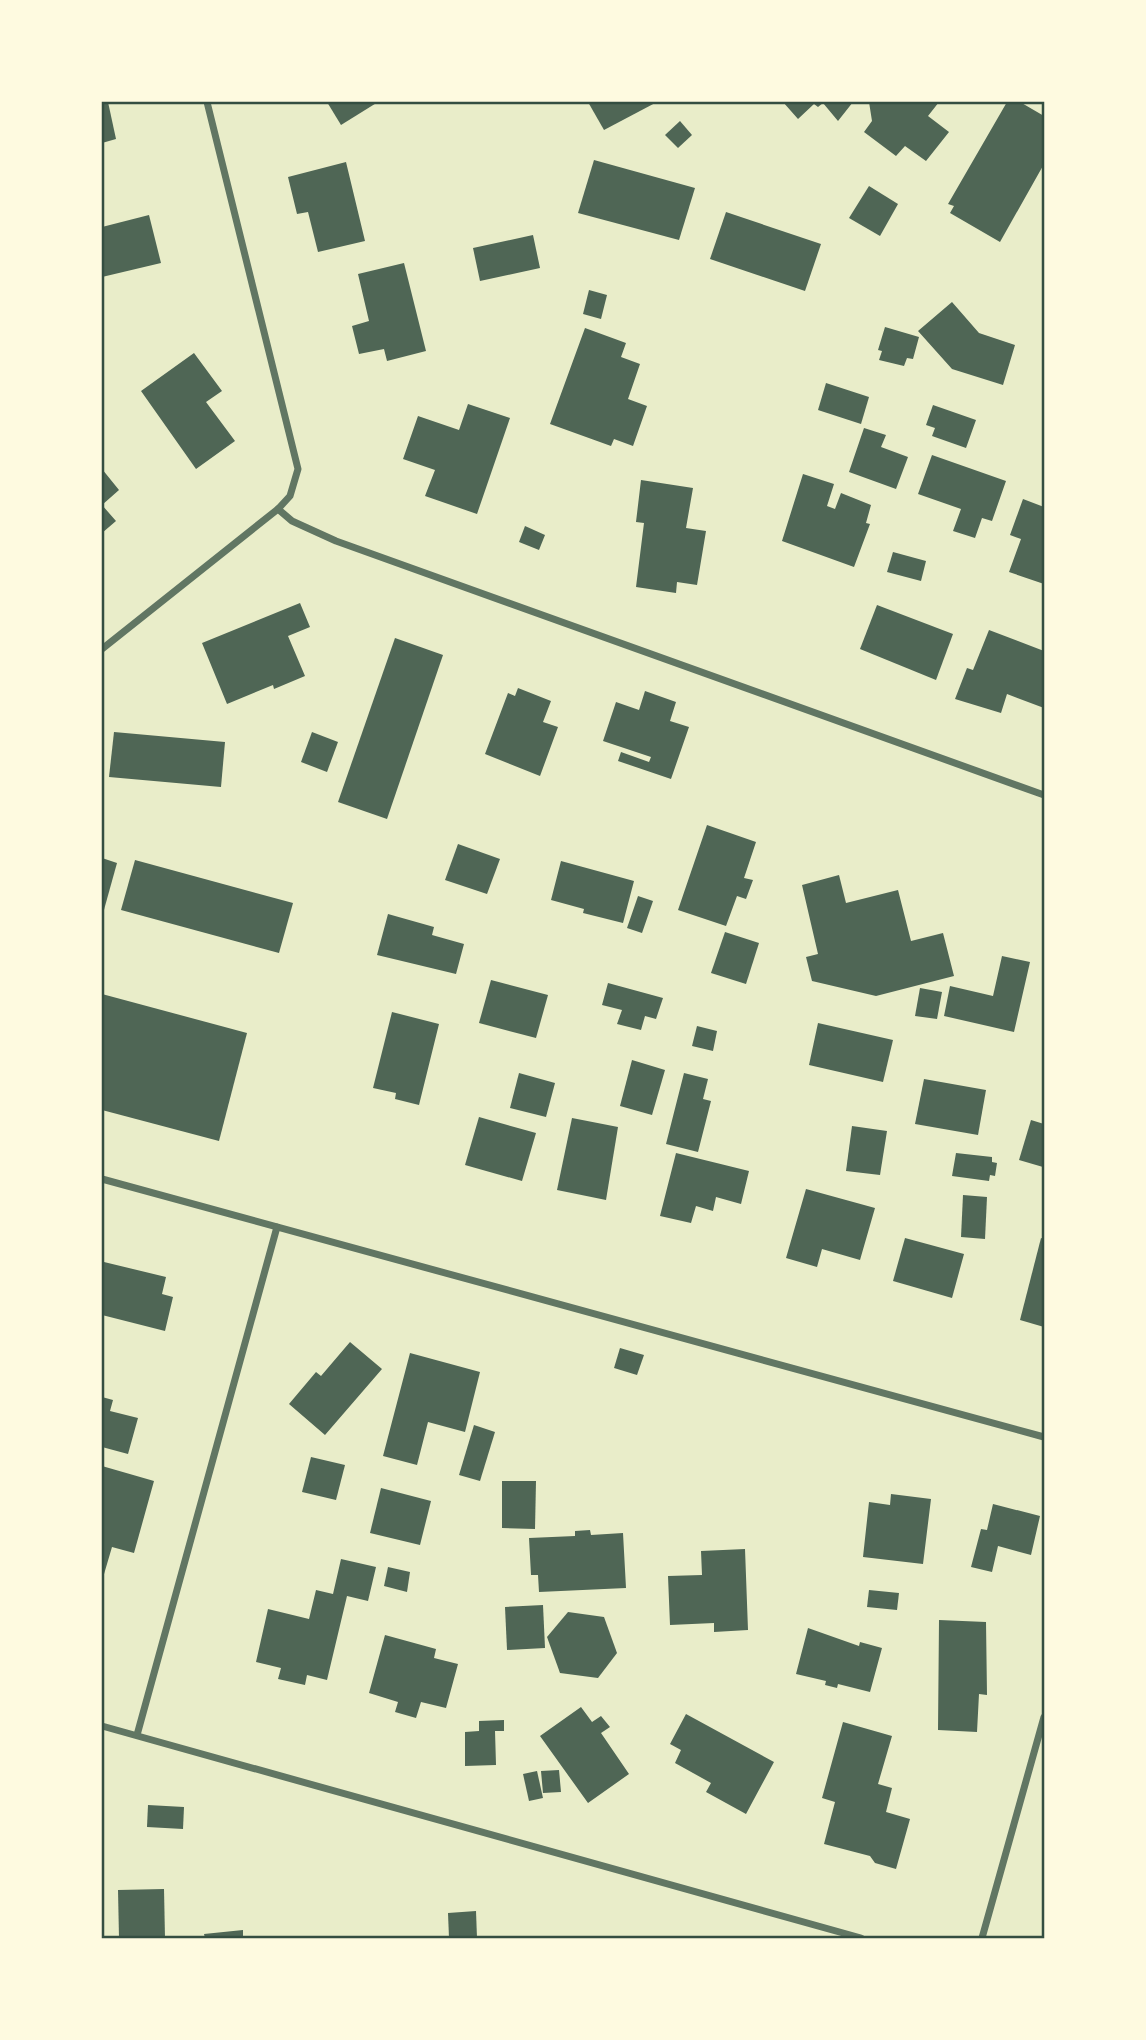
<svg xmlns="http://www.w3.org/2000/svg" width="1146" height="2040" font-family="'Alegreya Sans',sans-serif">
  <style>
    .building { fill: #4f6655 }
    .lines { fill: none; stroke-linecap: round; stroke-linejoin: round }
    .minor { stroke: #617663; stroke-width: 7 }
    .neatline { fill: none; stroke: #344e41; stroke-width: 2.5 }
  </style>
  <rect width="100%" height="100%" fill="#e9edc9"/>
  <!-- building -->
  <g class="building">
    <path d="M 102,102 L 108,102 L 116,139 L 102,143 Z"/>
    <path d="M 327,102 L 378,102 L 341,125 Z"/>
    <path d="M 588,102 L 657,102 L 604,130 Z"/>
    <path d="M 783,102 L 853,102 L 838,121 L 823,103 L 818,107 L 814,104 L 798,119 Z"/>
    <path d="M 869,102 L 939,102 L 928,116 L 949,132 L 926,161 L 905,146 L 896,156 L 864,132 L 872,121 Z"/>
    <path d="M 1007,102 L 1020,102 L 1044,116 L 1044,164 L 1000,242 L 950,213 L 954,206 L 948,204 Z"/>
    <path d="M 680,121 L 692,135 L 678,148 L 665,135 Z"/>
    <path d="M 594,160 L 695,188 L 679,240 L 578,213 Z"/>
    <path d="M 346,162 L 365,241 L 318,252 L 308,212 L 297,214 L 288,177 Z"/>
    <path d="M 869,186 L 898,204 L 880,236 L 849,218 Z"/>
    <path d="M 726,212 L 821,244 L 805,291 L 710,259 Z"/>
    <path d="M 149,215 L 161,263 L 102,277 L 102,227 Z"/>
    <path d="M 533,235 L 540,268 L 480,281 L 473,248 Z"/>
    <path d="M 404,263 L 426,351 L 387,361 L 384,349 L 359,354 L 352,326 L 369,321 L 358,274 Z"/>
    <path d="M 589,290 L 607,295 L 601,319 L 583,314 Z"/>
    <path d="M 952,302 L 979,333 L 1015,345 L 1003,385 L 952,369 L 918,331 Z"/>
    <path d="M 885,327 L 919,337 L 913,359 L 907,358 L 904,366 L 879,360 L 882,351 L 878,350 Z"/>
    <path d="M 585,328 L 626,343 L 621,357 L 640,364 L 628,399 L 647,406 L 633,446 L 614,439 L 611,446 L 550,424 Z"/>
    <path d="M 194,353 L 222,391 L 206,402 L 235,441 L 196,469 L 141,391 Z"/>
    <path d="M 826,383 L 869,397 L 861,424 L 818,410 Z"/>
    <path d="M 468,404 L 510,418 L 477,514 L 425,496 L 435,470 L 403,459 L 418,416 L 459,430 Z"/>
    <path d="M 933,405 L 976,420 L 966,448 L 932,436 L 935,428 L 926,425 Z"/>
    <path d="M 864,428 L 886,435 L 881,447 L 908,457 L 896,489 L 849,472 Z"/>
    <path d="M 932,455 L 1006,481 L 992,521 L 982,518 L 975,538 L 953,531 L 961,509 L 918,494 Z"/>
    <path d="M 102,469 L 119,490 L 102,505 L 116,521 L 102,533 Z"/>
    <path d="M 803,474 L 834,484 L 827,506 L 835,509 L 841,493 L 871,505 L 866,523 L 870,524 L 854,567 L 782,541 Z"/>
    <path d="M 641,480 L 693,488 L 686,528 L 706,531 L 697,585 L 677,582 L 676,593 L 636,587 L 644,523 L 636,522 Z"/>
    <path d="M 1023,499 L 1044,507 L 1044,584 L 1009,572 L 1021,539 L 1010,535 Z"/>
    <path d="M 525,526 L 545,535 L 539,550 L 519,542 Z"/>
    <path d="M 893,552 L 926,561 L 921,581 L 887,572 Z"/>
    <path d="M 300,603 L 310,627 L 288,636 L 305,676 L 274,689 L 273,685 L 227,704 L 202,643 Z"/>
    <path d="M 877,605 L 953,634 L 936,680 L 860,649 Z"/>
    <path d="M 989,630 L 1044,651 L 1044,708 L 1007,694 L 1001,713 L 955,699 L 967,668 L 973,670 Z"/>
    <path d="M 395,638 L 443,655 L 387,819 L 338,802 Z"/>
    <path d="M 518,688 L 551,701 L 543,722 L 558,727 L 540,776 L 485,754 L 508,693 L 515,696 Z"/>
    <path d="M 645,691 L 676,702 L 670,721 L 689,727 L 671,779 L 618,761 L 621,752 L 649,762 L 651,757 L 603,741 L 616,702 L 639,710 Z"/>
    <path d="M 114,732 L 225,742 L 221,787 L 109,777 Z"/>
    <path d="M 312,732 L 338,742 L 327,772 L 301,762 Z"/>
    <path d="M 707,825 L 756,842 L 744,878 L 753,880 L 746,899 L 737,896 L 726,926 L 678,910 Z"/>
    <path d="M 458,844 L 500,859 L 487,894 L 445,880 Z"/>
    <path d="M 102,858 L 117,863 L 102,917 Z"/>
    <path d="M 135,860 L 293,903 L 279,953 L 121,910 Z"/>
    <path d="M 561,861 L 634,881 L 623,923 L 583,913 L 584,909 L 551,900 Z"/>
    <path d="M 839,875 L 846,903 L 898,890 L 911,941 L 943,933 L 954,976 L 876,996 L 812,981 L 806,957 L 818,954 L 802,885 Z"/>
    <path d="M 638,896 L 653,901 L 642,933 L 627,928 Z"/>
    <path d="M 388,914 L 434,927 L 432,935 L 464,944 L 456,974 L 377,955 Z"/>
    <path d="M 725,932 L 759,943 L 746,984 L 711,973 Z"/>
    <path d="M 1002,956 L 1030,962 L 1014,1032 L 944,1016 L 950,986 L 993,996 Z"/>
    <path d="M 491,980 L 548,995 L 536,1038 L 479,1023 Z"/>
    <path d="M 608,983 L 663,998 L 656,1019 L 645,1016 L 641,1030 L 617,1024 L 622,1010 L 602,1005 Z"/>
    <path d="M 920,988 L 942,992 L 937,1019 L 915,1016 Z"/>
    <path d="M 102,994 L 247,1033 L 219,1141 L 102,1110 Z"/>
    <path d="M 392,1012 L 439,1024 L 419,1105 L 395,1099 L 396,1093 L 373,1088 Z"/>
    <path d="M 818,1023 L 893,1040 L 883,1082 L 809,1065 Z"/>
    <path d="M 697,1026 L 717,1031 L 713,1051 L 692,1046 Z"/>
    <path d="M 632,1060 L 665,1070 L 652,1115 L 620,1106 Z"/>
    <path d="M 519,1073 L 555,1083 L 546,1117 L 510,1108 Z"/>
    <path d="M 684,1073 L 708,1079 L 703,1099 L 711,1101 L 698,1152 L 666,1144 Z"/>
    <path d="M 924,1079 L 986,1090 L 978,1135 L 915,1124 Z"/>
    <path d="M 479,1117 L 536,1133 L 522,1181 L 465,1165 Z"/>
    <path d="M 572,1118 L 618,1127 L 606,1200 L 557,1190 Z"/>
    <path d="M 1031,1120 L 1044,1124 L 1043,1167 L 1019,1160 Z"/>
    <path d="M 852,1126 L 887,1131 L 880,1175 L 846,1171 Z"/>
    <path d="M 676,1153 L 749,1171 L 741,1204 L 716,1197 L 713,1211 L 696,1206 L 691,1223 L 660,1216 Z"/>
    <path d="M 956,1153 L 992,1157 L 992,1162 L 997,1163 L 995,1176 L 990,1175 L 989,1181 L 952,1176 Z"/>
    <path d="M 806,1189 L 875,1208 L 860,1260 L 822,1249 L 817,1267 L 786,1258 Z"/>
    <path d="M 963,1195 L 987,1197 L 985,1239 L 961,1237 Z"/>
    <path d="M 905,1238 L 964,1254 L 952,1298 L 893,1281 Z"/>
    <path d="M 1041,1238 L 1044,1239 L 1044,1327 L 1020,1320 Z"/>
    <path d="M 104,1262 L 166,1277 L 162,1294 L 173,1297 L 165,1331 L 102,1315 Z"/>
    <path d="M 350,1342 L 382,1369 L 325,1435 L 289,1404 L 316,1372 L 321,1376 Z"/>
    <path d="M 620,1348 L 644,1355 L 637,1375 L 614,1368 Z"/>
    <path d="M 410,1353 L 480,1372 L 465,1432 L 428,1422 L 417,1465 L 383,1456 Z"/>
    <path d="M 102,1397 L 113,1400 L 110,1411 L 138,1418 L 128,1454 L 102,1447 Z"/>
    <path d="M 474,1425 L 495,1432 L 480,1481 L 459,1475 Z"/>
    <path d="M 311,1457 L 345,1465 L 336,1500 L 302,1492 Z"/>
    <path d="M 102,1466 L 154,1481 L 134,1553 L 112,1547 L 102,1581 Z"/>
    <path d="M 502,1481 L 536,1481 L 535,1529 L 502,1528 Z"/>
    <path d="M 381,1488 L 431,1501 L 420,1545 L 370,1533 Z"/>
    <path d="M 891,1494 L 931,1499 L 923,1564 L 863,1557 L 869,1502 L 890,1505 Z"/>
    <path d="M 993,1504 L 1040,1516 L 1031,1555 L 998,1546 L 992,1572 L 971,1567 L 981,1529 L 987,1530 Z"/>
    <path d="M 590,1530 L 591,1535 L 623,1533 L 626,1588 L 539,1592 L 538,1575 L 531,1575 L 529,1538 L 575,1536 L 575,1531 Z"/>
    <path d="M 745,1549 L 748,1630 L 714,1632 L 714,1623 L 670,1625 L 668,1576 L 702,1575 L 701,1551 Z"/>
    <path d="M 341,1559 L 376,1567 L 368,1601 L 347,1596 L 327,1680 L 307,1675 L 305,1685 L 278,1679 L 281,1668 L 256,1662 L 268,1609 L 309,1619 L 316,1590 L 333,1594 Z"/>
    <path d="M 388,1567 L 410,1572 L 407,1592 L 384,1586 Z"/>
    <path d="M 869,1590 L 899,1593 L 897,1610 L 867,1607 Z"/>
    <path d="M 543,1605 L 545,1648 L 507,1650 L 505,1607 Z"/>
    <path d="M 568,1612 L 604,1617 L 617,1653 L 598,1678 L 560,1673 L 547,1637 Z"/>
    <path d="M 939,1620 L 986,1622 L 987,1695 L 979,1694 L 977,1732 L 938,1730 Z"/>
    <path d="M 808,1628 L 859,1646 L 860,1642 L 882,1648 L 870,1692 L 838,1684 L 837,1688 L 825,1685 L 826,1681 L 796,1674 Z"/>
    <path d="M 385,1635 L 436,1649 L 434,1658 L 458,1664 L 446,1708 L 421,1702 L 416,1718 L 395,1712 L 398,1702 L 369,1693 Z"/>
    <path d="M 581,1707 L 592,1722 L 601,1716 L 610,1727 L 601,1733 L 629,1774 L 588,1803 L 540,1736 Z"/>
    <path d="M 686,1714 L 774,1762 L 746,1814 L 706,1792 L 711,1783 L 675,1763 L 681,1750 L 670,1744 Z"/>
    <path d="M 504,1720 L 504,1731 L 495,1731 L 496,1765 L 465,1766 L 465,1732 L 479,1731 L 479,1721 Z"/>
    <path d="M 843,1722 L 892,1736 L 878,1784 L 892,1788 L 886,1812 L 910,1819 L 896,1869 L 875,1863 L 870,1856 L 824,1844 L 835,1802 L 822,1798 Z"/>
    <path d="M 559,1770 L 561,1792 L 543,1793 L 541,1771 Z"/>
    <path d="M 537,1771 L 543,1798 L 529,1801 L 523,1774 Z"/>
    <path d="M 148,1805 L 184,1807 L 183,1829 L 147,1827 Z"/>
    <path d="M 164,1889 L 165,1938 L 119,1938 L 118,1890 Z"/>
    <path d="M 476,1911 L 477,1938 L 449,1938 L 448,1913 Z"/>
    <path d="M 243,1930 L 243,1938 L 205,1938 L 204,1934 Z"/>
  </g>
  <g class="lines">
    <!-- minor -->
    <g class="minor">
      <path d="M 278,509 L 292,521 L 336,541 L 1044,795"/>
      <path d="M 102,649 L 278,509 L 290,496 L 298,469 L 207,102"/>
      <path d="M 102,1179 L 1044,1437"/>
      <path d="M 102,1726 L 861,1938"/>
      <path d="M 137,1735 L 277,1227"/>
      <path d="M 982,1938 L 1044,1717"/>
    </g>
  </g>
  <!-- border -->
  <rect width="1146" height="2040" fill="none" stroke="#fefae0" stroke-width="206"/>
  <rect x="103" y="103" width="940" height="1834" class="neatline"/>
</svg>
